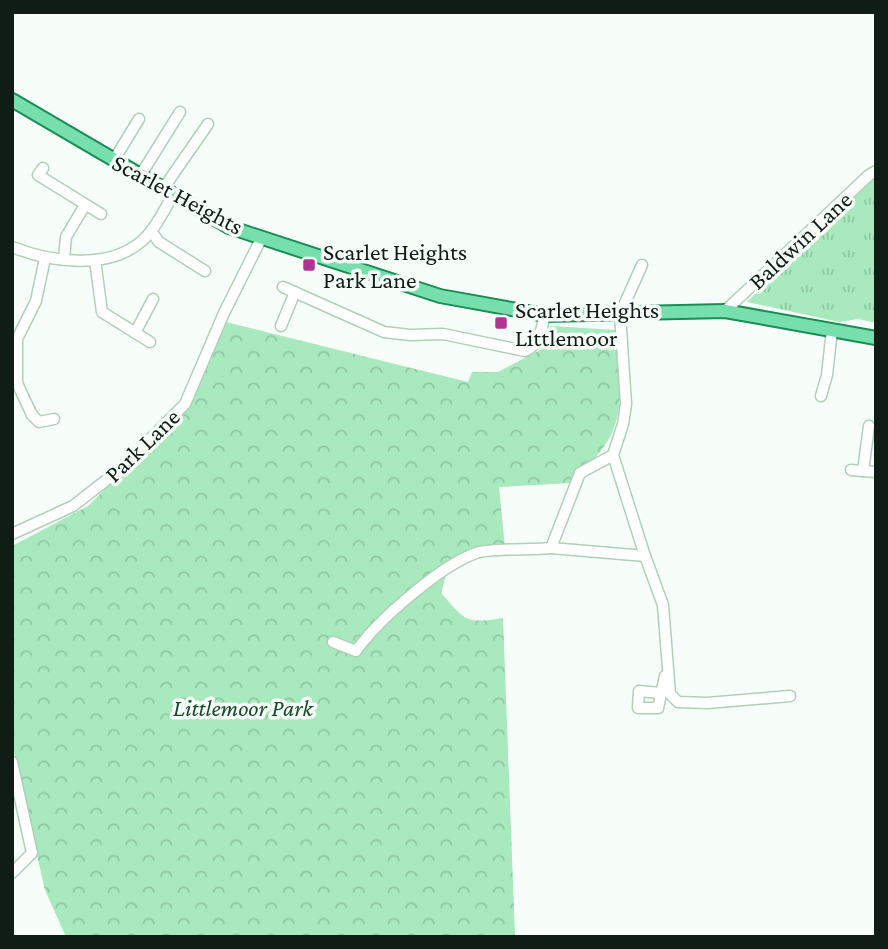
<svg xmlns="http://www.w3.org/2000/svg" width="888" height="949" font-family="'Crimson Pro',serif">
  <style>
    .grass { fill: url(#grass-tufts) }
    .park { fill: url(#park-crowns) }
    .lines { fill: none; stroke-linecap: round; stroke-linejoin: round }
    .minor-casing { stroke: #afd0b9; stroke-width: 13 }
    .major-casing { stroke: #188d55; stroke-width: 16 }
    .minor { stroke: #fff; stroke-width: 10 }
    .major { stroke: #77dfae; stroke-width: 12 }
    .poi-dot { fill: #ad378f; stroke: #f7fef9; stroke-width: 2.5 }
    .labels { text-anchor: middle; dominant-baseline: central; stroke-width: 7; stroke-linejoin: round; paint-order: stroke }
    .street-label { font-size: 24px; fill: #101d15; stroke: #f7fef9 }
    .poi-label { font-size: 24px; fill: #101d15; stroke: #f7fef9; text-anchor: start }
    .park-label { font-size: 24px; font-style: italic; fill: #18492d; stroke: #f7fef9 }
  </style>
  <defs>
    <pattern id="grass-tufts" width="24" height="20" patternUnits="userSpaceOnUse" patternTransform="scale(1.75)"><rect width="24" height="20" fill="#a8e9be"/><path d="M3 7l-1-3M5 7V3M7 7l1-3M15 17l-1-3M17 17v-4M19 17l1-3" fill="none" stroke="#90c7a2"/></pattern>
    <pattern id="park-crowns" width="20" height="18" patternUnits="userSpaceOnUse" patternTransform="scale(1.75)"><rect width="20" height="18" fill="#a8e9be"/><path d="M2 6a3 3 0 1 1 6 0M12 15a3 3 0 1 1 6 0" fill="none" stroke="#90c7a2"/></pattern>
  </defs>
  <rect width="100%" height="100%" fill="#f7fef9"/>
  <!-- grass -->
  <path class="grass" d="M 876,177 L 876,323 L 858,319 L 839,322 L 747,302 L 844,209 L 870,180 Z"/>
  <!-- park -->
  <path class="park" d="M 226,322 L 468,382 L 472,372 L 498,372 L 546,347 L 550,326 L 616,330 C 618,366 628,409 607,442 C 598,457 582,470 571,483 L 499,487 L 505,547 L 472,549 L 449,565 L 441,593 C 466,621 465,624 503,618 L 515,937 L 66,937 L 45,890 L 12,744 L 12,546 L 88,506 L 190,405 Z"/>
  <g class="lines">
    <!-- minor casing -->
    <g class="minor-casing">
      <g id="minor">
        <path d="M 114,160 L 139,119"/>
        <path d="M 43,168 L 38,175 L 101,214"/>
        <path d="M 140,176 L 180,112"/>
        <path d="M 163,189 L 208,124"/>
        <path d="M 151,231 L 159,242 L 205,271"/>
        <path d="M 12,247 C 50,262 109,271 143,240 C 156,228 164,210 173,195"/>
        <path d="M 45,258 L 36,301 L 17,339 L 17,383 L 32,415 L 39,422 L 54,419"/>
        <path d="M 64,259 L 66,237 L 85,205"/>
        <path d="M 95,260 L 102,312 L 150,342"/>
        <path d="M 642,265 L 620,314 L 626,404 L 623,424 L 613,455 L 580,473 L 551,548 L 645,556"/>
        <path d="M 283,287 L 384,332 L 410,335 L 443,334 L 525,351 C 540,344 541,330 545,315"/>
        <path d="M 725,311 L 869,175 L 876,171"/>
        <path d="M 281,326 L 295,292"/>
        <path d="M 135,333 L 153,299"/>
        <path d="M 821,396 L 827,375 L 832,330"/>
        <path d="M 613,455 L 645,556 L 663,605 L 670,694 L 678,702 L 707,703 L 790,696"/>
        <path d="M 851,470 L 876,472"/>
        <path d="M 863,471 L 869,426"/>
        <path d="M 12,534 L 73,506 L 118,471 L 185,404 L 224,313 L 262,237"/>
        <path d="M 333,642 L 356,651 C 378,620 440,566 476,553 C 488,548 534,550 551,548"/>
        <path d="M 660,693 L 639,691 L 638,708 L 658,708 L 665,676"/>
        <path d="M 12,762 L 32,853 L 12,873"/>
      </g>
    </g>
    <!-- major casing -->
    <g class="major-casing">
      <path id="major" d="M 12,100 L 229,227 L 440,296 L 545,315 L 725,311 L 876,338"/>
    </g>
    <!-- minor -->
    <use href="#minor" class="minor"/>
    <!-- major -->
    <use href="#major" class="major"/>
  </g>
  <!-- markers -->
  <g class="poi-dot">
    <rect x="302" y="258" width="14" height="14" rx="3.5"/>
    <rect x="494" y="316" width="14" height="14" rx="3.5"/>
  </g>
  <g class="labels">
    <!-- street labels -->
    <g class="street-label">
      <text transform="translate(178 194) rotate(28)">Scarlet Heights</text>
      <text transform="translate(800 240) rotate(-43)">Baldwin Lane</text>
      <text transform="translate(142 445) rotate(-44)">Park Lane</text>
    </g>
    <!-- poi labels -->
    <g class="poi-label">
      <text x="323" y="251">Scarlet Heights<tspan x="323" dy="28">Park Lane</tspan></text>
      <text x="515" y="309">Scarlet Heights<tspan x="515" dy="28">Littlemoor</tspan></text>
    </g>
    <!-- park labels -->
    <g class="park-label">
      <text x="243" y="707">Littlemoor Park</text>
    </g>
  </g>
  <!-- border -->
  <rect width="888" height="949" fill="none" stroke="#101d15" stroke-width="28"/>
</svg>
